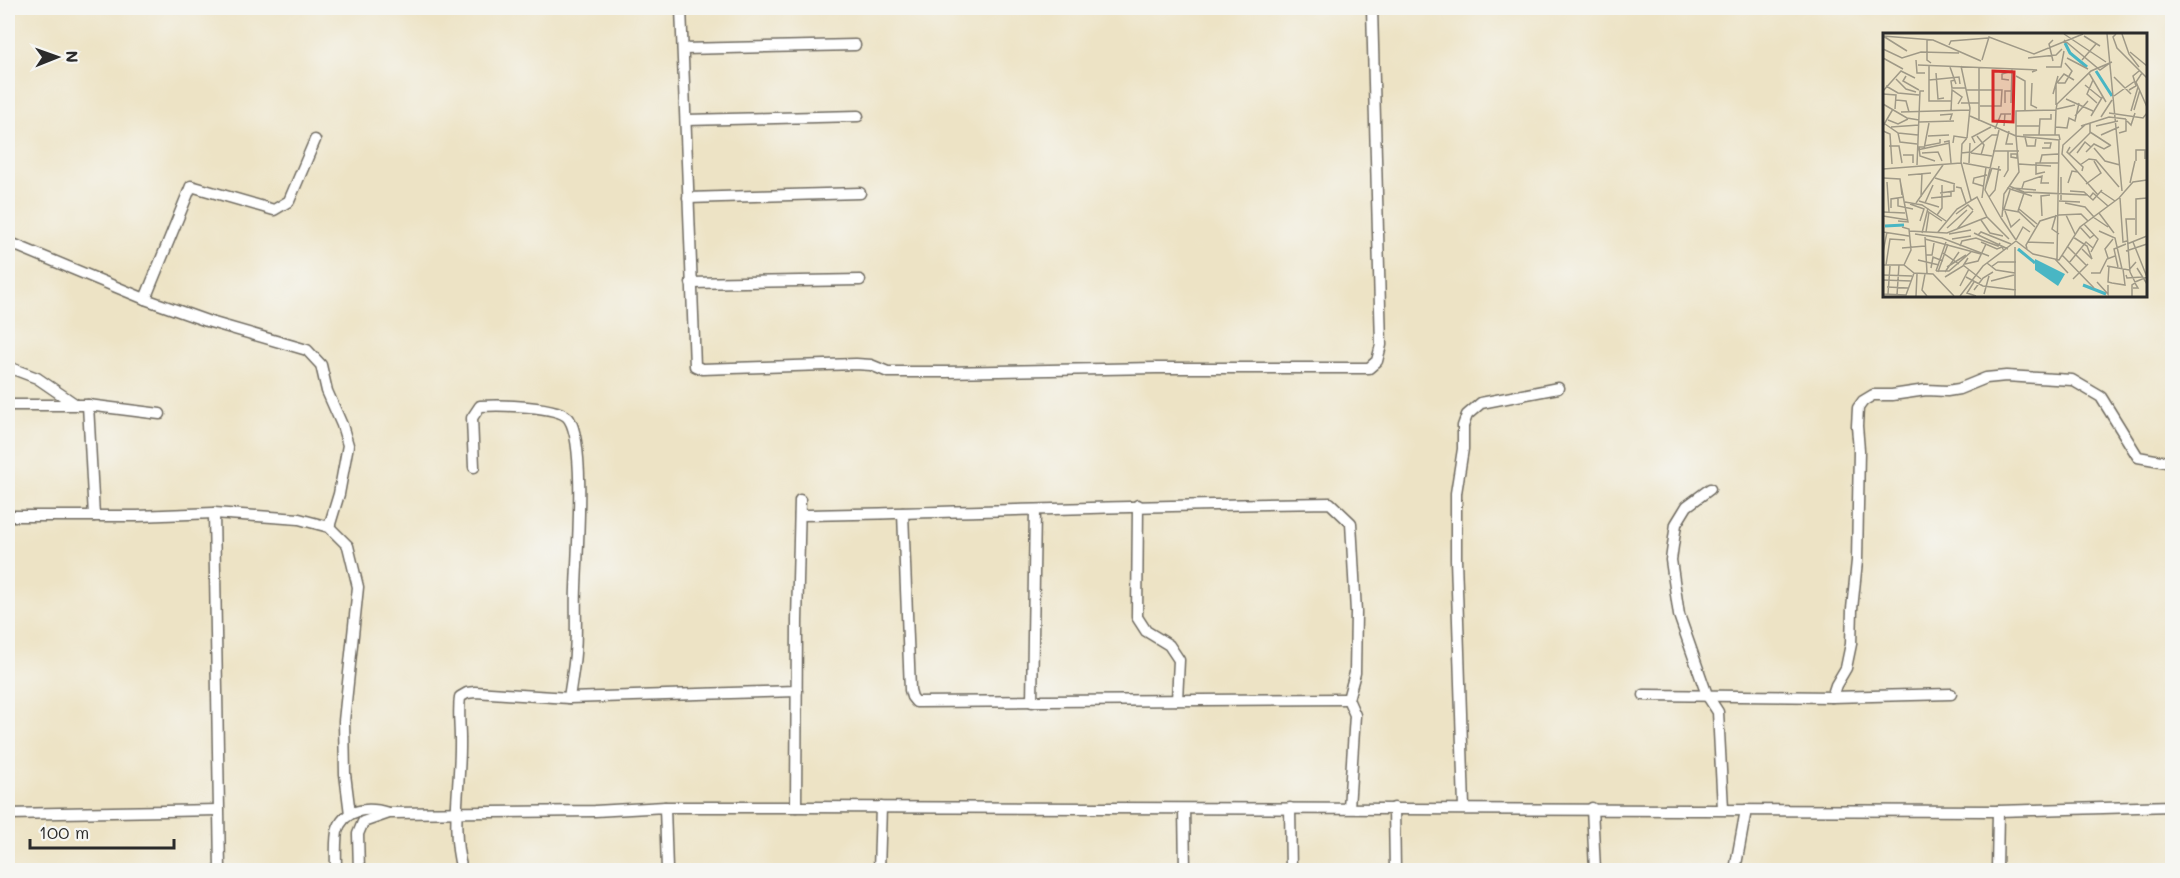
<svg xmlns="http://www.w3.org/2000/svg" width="2180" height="878" font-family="Mali,sans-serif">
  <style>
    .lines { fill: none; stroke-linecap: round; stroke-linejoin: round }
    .street-casing { stroke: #6f6b61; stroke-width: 13 }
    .street { stroke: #fff; stroke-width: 10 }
    .inset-river { fill: none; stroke: #49b6c4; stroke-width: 3 }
    .inset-road { fill: none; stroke: #9f9987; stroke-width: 1.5 }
    .view { fill: #d62828; fill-opacity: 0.15; stroke: #d62828; stroke-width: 3 }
    .inset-edge { fill: none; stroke: #2b2b2b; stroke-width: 3 }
  </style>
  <rect width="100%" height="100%" fill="#f6f6f2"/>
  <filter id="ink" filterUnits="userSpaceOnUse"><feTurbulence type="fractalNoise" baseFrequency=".0167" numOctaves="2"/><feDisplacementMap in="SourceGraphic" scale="12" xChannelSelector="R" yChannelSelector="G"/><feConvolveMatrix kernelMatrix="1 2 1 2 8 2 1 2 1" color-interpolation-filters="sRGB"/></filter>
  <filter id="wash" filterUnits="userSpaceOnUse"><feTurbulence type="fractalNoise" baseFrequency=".008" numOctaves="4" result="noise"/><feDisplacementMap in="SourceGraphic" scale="24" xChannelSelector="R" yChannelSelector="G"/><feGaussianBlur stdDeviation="1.35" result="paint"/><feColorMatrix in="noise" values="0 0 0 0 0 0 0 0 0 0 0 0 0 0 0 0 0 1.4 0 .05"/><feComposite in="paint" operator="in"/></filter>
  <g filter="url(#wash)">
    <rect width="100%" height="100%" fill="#ede3c5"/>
  </g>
  <g filter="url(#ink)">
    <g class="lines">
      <!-- street casing -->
      <g class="street-casing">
        <g id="street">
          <path d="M 681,8 L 695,366 L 702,369 L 856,364 L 871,365 L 888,372 L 946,372 L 1156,368 L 1369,368 L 1377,361 L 1381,345 L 1372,8"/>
          <path d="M 683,49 L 855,45"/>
          <path d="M 686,120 L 858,116"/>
          <path d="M 688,198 L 860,193"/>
          <path d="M 8,242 L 145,299 L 207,321 L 307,350 L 321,365 L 327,391 L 342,425 L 348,445 L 339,494 L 329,527"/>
          <path d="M 691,283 L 860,280"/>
          <path d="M 145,299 L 191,186 L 274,210 L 289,201 L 315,140"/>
          <path d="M 8,367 L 37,378 L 75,404"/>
          <path d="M 8,405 L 88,405 L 160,414"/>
          <path d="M 88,405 L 94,516"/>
          <path d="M 474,467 L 472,418 L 480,406 C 497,405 559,405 569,419 C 586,445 577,553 576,588 C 575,610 577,631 575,653 C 574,668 571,683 569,698"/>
          <path d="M 1710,489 L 1687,506 L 1676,524 L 1671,560 L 1679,615 L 1707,695 L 1718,712 L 1723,809"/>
          <path d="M 1138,505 L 1137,617 L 1146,631 L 1169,645 L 1179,660 L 1177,700"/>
          <path d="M 214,513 L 220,870"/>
          <path d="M 903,513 L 910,690 L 912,697 L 916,702 L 1348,699"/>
          <path d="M 800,515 C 977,512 1153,505 1330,503 L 1351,523 L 1356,612 L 1355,673 L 1348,699 L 1355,715 L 1349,808"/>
          <path d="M 8,516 L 138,516 L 214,513 L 299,519 L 329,527 L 348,546 L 358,587 L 344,721 L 345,774 L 350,814"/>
          <path d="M 1644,695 L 1832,697 L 1951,694"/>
          <path d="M 1832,697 L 1836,685 L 1846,668 L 1851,644 L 1852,609 L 1857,561 L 1859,450 L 1857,426 L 1858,408 L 1863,401 L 1873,395 L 1892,395 L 1926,390 L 1947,391 L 1959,389 L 1986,378 L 2006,376 L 2072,380 L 2101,397 L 2138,457 L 2172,463"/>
          <path d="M 1032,702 L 1035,510"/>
          <path d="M 665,807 L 796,807 L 797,621 L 800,500"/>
          <path d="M 796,807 L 1998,811 L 2172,806"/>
          <path d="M 1464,807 L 1456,559 L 1456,493 L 1463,449 L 1463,426 L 1467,415 L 1481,403 L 1558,388"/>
          <path d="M 1290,808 L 1291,870"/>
          <path d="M 1394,808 L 1395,870"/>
          <path d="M 1592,808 L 1595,870"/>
          <path d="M 1184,809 L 1185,870"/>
          <path d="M 8,814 L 218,810"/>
          <path d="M 336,870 C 336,858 335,844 337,832 C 343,808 369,807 388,813"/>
          <path d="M 359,870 L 358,834 L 363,822 L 389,813 L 595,811 L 665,807 L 667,870"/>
          <path d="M 462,870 C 450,827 461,784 460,739 C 460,725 458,712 460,697 L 467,693 L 475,692 L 569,698 L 797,691"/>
          <path d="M 879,870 L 881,807"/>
          <path d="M 1735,870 L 1746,810"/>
          <path d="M 1997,870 L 1998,811"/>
        </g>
      </g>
      <!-- street -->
      <use href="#street" class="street"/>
    </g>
  </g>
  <!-- overview -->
  <g transform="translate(1883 33)">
    <rect width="264" height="264" fill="#ede3c5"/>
    <path d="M 152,226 L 182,241 L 175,253 L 152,237 Z" fill="#49b6c4"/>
    <path class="inset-river" d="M 182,10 L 187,20 L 204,34M 213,38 L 229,63M 2,193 L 21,192M 135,216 L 152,230M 200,252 L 223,261"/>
    <path class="inset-road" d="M 181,1 L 223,29M 224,1 L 239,158M 233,1 L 230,4 L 234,15 L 264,45M 239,1 L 246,21 L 256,34M 201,3 L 217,13M 44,7 L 44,27 L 48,30M 181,7 L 217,37 L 227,30M 66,12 L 68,8 L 105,5M 0,16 L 19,25 L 38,19 L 76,20M 24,18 L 0,3 L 50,7 L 98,28M 247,19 L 264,33M 0,25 L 20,36M 145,25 L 173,22 L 179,16M 184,25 L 205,36M 33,27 L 34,40 L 42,40M 99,27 L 106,4 L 151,21 L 200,1M 199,27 L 213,11M 170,28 L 166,11 L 170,7M 35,32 L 154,37 L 149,39M 46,33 L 46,68 L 68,68M 78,33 L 87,75 L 84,105M 67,34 L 73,51M 96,34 L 96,70M 163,34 L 178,34 L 181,18M 53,40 L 55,66 L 61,65M 206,40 L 223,69M 259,40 L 253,49 L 264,74M 23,43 L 20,48 L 36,57M 133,43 L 142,48 L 142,77M 231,44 L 248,61M 13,46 L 23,56 L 33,59M 46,47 L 76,44 L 77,51M 72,47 L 68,48 L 69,55 L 83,55M 126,47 L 119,46 L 119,41 L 129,38M 210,47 L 204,61 L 214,70M 149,50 L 148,72 L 154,75M 175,50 L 182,50 L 189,38 L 182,30M 202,52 L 218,65M 3,53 L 15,60 L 36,62M 83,57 L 119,57 L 118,73 L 97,73M 246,57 L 253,53 L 250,43 L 256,38M 0,58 L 18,38 L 32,45M 0,61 L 13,62 L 12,76M 170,61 L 175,43M 231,63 L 252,48M 183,66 L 210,78M 13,67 L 23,68 L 26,79M 78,70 L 96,70 L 96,88M 122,70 L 122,58 L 129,58M 128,70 L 129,36M 0,71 L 24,85 L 36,87M 173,72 L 173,51 L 181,41 L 191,47M 174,76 L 192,72M 251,77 L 257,57M 68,78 L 69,57 L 79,64 L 75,71M 248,78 L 255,54M 18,79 L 87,77M 226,80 L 260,85 L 264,80M 57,82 L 69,81 L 67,87M 87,83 L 133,103M 192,83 L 205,68M 208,83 L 220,63M 218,84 L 229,67M 5,87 L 15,91 L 25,86M 244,88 L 248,92 L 252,80M 36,89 L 71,88M 2,91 L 15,100 L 17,109 L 34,111M 203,91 L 180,112 L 179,121 L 215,162M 0,93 L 10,76M 121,93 L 122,81 L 128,81M 133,93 L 156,93M 198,93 L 226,84 L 243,86M 213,93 L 235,88M 8,94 L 36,92M 173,94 L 184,95 L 186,85 L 192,88 L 196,70M 112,96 L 118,81 L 122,81M 116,97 L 102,157 L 118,185M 0,98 L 7,101 L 9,131M 126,98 L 123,111 L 130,111M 207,99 L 227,112M 15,100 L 35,102M 236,100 L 243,98 L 243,86M 140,102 L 176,102 L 177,107M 156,102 L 157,86 L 168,86 L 168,81M 172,102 L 173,77M 218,102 L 236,94M 45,103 L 66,102M 94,103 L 101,112 L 98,122M 133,103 L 176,107 L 174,226M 133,103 L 133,78 L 173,77 L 174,71 L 208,38 L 229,29M 142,104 L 144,113 L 152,113 L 153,105M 84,105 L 79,111 L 78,129 L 88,167M 61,109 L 66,108 L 68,130M 70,110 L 71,103 L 84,105M 92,110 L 89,104 L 108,94M 6,113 L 16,113 L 19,130M 41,113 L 57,110 L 57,106M 41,114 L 36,114 L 37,123 L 52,128M 187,114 L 184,119 L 200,134 L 199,138M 159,115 L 167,115 L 168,110 L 161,110M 211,115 L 222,128 L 237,132M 41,116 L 46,90M 34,117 L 67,110M 110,118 L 136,118M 203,119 L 211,111 L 221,116 L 228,112M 39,120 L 55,119 L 59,128M 78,120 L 88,119 L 109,102 L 115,102M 88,120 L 109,123M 194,120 L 202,109 L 208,114M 128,121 L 134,121 L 134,125 L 128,124 ZM 186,121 L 207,100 L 207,90M 20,122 L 30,122 L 30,130M 253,128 L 253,117 L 262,117 L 262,126M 80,130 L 118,137M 86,130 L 87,110M 157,130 L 159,122 L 175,121M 136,131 L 168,133M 34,132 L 37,58 L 41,58M 197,132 L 206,126 L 213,127 L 236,154M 0,136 L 78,130M 162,139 L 153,141 L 153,130 L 176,130M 25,142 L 48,140M 121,144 L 125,137 L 125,118M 178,144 L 178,167M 0,145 L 17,146 L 19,162M 52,145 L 72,151M 4,149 L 6,179M 185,150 L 189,138 L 195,139M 247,150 L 252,128M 203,151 L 218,140 L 211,128M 100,153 L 90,150 L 91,145 L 104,142M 126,153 L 141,159 L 205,162M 73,154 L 78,155 L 83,170M 124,155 L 149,163M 129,155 L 153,157M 139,155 L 141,149 L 159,143 L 158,150 L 166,150M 102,156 L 109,135M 187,158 L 201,159 L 210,167 L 219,157M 217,158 L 232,168M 57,160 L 71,158 L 71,151M 38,164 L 39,140M 106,164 L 112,157 L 116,133M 207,164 L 210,160 L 225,173M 15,165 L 15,173 L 30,176M 48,165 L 68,163 L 68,159M 99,165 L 103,134M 237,165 L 240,209 L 244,208M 36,168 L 56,174M 176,168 L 197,169M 22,169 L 39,172 L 63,188M 33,170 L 60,132M 42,170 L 50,152M 182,170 L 202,174 L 211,184M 27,171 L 41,176 L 37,188M 8,175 L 8,166 L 21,164M 119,176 L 136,179 L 152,194M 121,176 L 127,157M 136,176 L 154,191M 44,178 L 59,188M 122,178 L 128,194 L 137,186M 135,178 L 141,160M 0,179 L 22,180M 216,180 L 231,200M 73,181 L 85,172 L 90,177M 54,182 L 59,175 L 59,152M 173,182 L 169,196 L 176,201M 176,182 L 198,181 L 205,188M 183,182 L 192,201M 0,183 L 25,187M 159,183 L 158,163 L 167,162M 119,184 L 121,161 L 136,139 L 133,103M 210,184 L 225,194M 118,185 L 133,207M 98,187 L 107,200 L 120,203M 15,188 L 25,189 L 17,147M 201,191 L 215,206 L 208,219M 19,194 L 26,196 L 28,217 L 21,232M 197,194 L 207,205 L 211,202M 64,195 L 84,177M 74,196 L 90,178M 26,198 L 64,200 L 104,184M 216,198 L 232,205 L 239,236M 0,199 L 26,203M 43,199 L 46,179M 55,199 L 74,176 L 94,164 L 104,184 L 126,206M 39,200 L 45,175M 91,200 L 125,216M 32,201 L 59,205 L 106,223M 66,201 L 88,197M 95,202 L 98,199 L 128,211M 253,202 L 253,166 L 264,165M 42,204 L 44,240M 190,204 L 204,213 L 209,226 L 199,216M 42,206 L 98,221M 69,206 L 88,203M 133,207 L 140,194 L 147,199M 133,208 L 150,221 L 176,227 L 197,194 L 236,165 L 250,149 L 264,147M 98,209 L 114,216 L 119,214 L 121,218M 145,209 L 171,210M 244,211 L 264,203M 77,213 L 79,208 L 93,205 L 115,213 L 117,210M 184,213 L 204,233M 132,214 L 132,263M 19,215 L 42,213M 144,216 L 143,212 L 157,188 L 176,182M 243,218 L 264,211M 0,219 L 4,199M 60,220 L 76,231M 43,222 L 49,222 L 51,210M 179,222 L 211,255M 225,225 L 222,216 L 230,206M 172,226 L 185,240M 35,227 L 56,232M 104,230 L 113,237 L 132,240M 186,230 L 203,209 L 210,215M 82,231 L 95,228 L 103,211M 0,232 L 21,232 L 31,240 L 50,241 L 71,263M 3,232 L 7,206 L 22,207M 80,232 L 98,246M 224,233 L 246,237 L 253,229M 226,233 L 225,249 L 229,250 L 242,252 L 240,236M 64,234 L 83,222M 108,234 L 115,229 L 133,229M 235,234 L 231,216 L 243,211M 48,235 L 50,224 L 60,228M 254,235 L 264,251M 53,238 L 66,238 L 88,219M 53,238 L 63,209M 55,239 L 65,211M 62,239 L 76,219M 247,239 L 243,186 L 252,186M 247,239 L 252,249 L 264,244 L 250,209M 208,240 L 217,240 L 224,226 L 232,223M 42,241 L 39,257 L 44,263M 0,242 L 29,243M 243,242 L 244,245 L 259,244M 62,244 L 80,233 L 85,225M 83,244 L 100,253 L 133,257M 190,246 L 205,231M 0,247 L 28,248M 108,248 L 131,242M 91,249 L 84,260 L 93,263M 214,249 L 225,261 L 225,252M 77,253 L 86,236M 0,254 L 0,261 L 23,262 L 31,240M 4,254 L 25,255M 91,257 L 100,245 L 110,239M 5,261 L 7,233M 101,261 L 106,243M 14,262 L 16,232M 33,263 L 34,241M 77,263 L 100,233 L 133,208M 249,263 L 249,252 L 252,250 L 255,255 L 250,255"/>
    <path class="view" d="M 110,38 L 131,39 L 130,89 L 110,88 Z"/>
    <rect width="264" height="264" class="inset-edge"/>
  </g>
  <!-- margin -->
  <rect width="2180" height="878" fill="none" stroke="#f6f6f2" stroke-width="30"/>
  <!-- north arrow -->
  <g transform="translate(57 57) rotate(89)" stroke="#f6f6f2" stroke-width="4.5" paint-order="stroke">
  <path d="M0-4.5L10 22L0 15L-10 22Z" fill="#2b2b2b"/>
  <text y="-9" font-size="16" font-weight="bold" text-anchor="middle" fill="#2b2b2b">N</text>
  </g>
  <!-- scale -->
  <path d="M30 839v9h144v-9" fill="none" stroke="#2b2b2b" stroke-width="3"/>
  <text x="39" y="839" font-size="18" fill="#2b2b2b" stroke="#f6f6f2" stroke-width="4.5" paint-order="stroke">100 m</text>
</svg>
